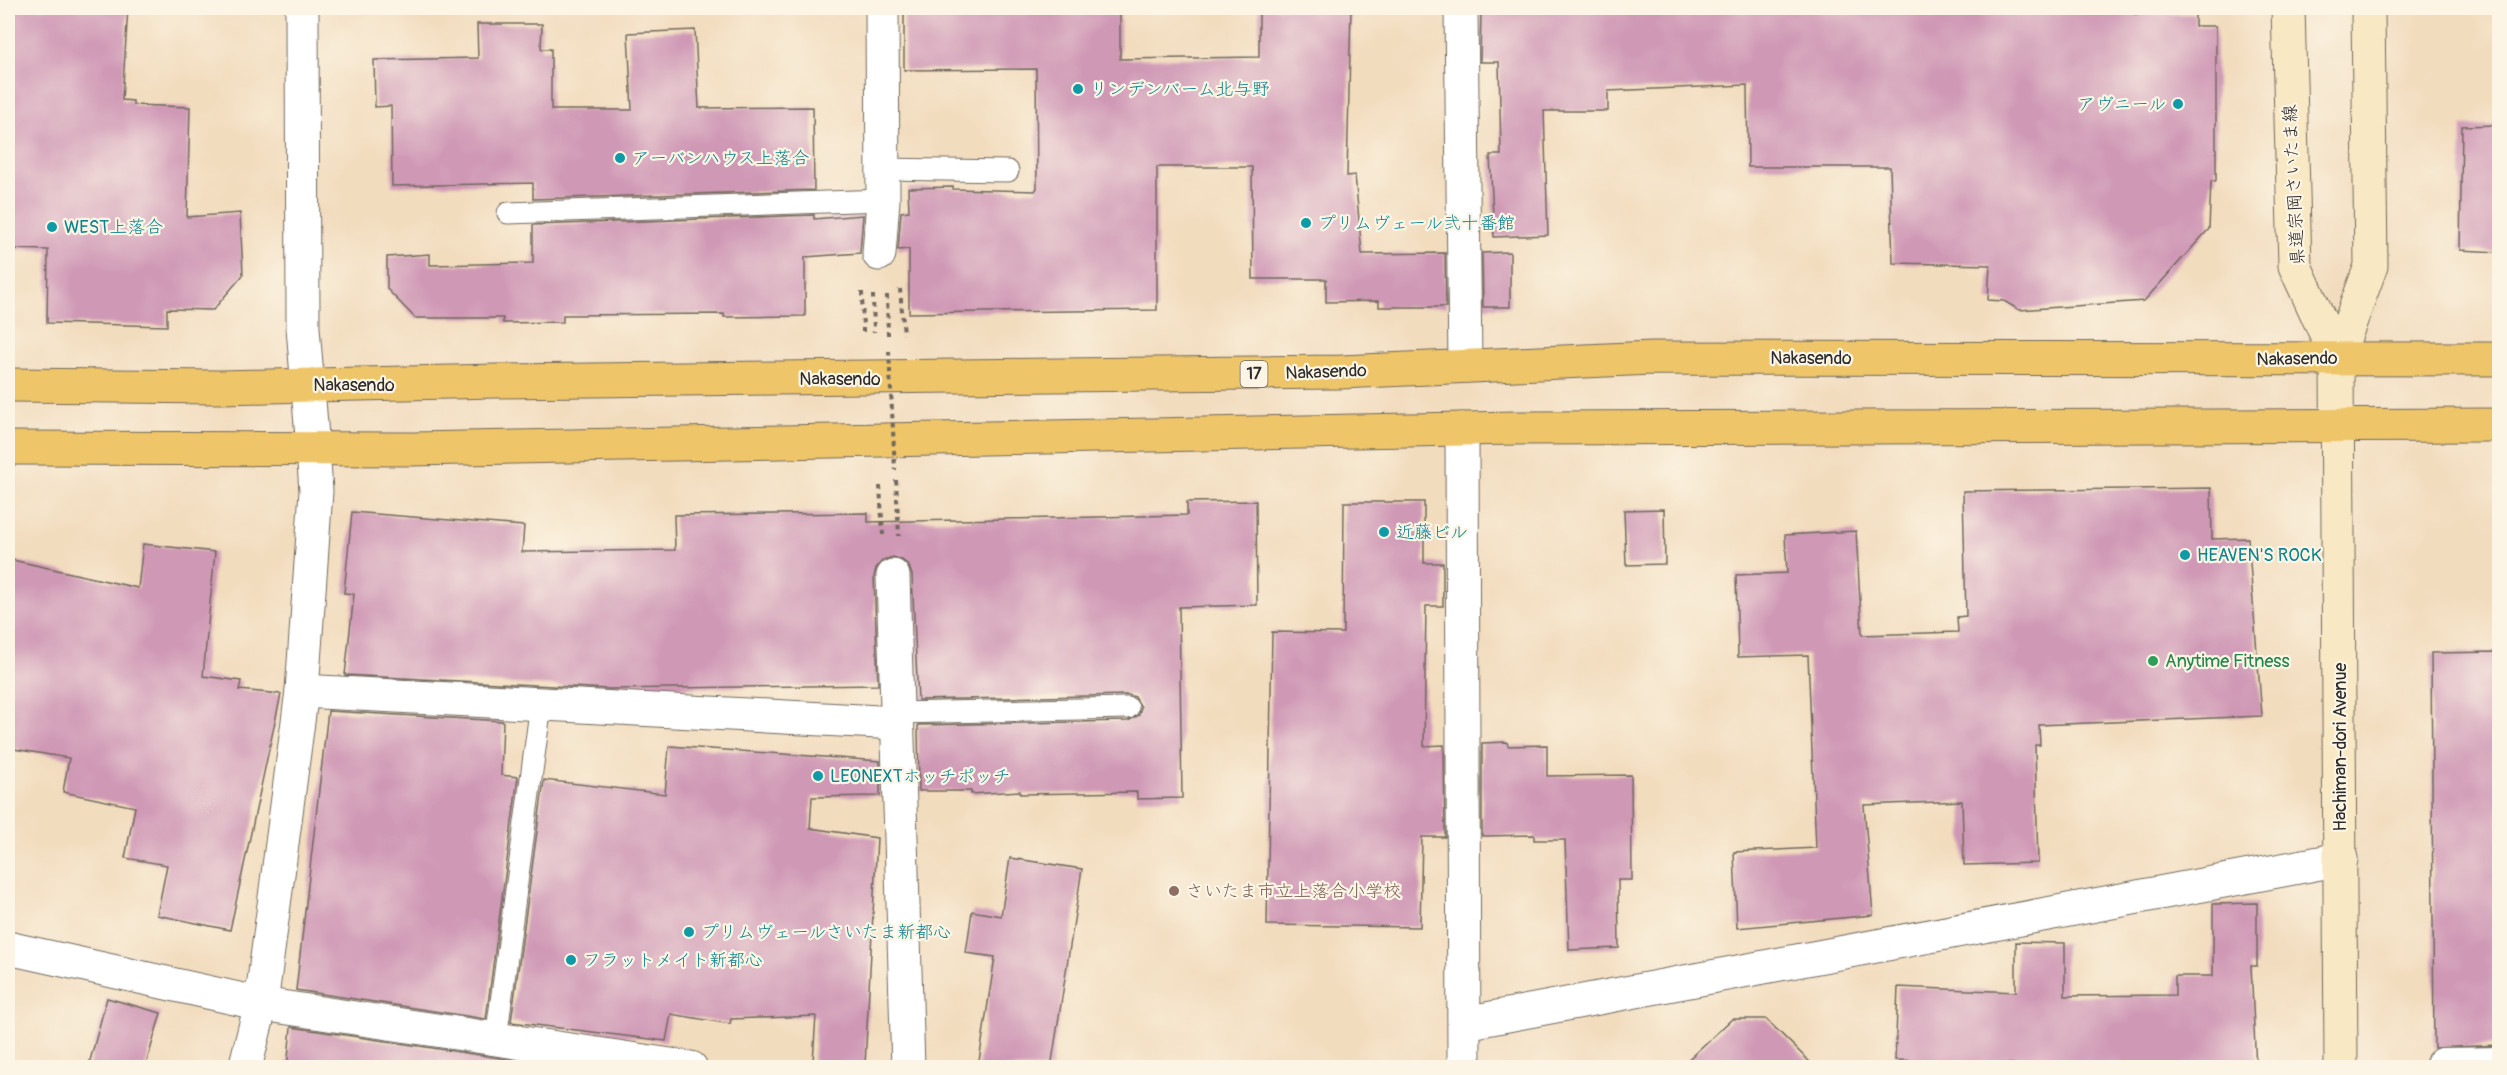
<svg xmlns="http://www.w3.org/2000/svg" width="2507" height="1075" font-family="Pangolin,'Klee One',sans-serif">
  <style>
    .building { fill: #cf98b5 }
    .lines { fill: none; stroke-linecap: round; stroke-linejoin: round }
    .service-casing { stroke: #71695e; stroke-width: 23 }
    .pedestrian-casing { stroke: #71695e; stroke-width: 34 }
    .minor-casing { stroke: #71695e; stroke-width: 35 }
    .tertiary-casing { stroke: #71695e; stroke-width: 35 }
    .secondary-casing { stroke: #71695e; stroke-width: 35 }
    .trunk-casing { stroke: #71695e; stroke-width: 35 }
    .path { stroke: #71695e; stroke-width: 4; stroke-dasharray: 4.5 4.5; stroke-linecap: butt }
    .service { stroke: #fff; stroke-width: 21 }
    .pedestrian { stroke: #fff; stroke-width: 32 }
    .minor { stroke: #fff; stroke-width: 33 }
    .tertiary { stroke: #fff; stroke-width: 33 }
    .secondary { stroke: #f8e8c3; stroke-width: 33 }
    .trunk { stroke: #eec569; stroke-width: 33 }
    .path-bridge { stroke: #71695e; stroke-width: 4; stroke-dasharray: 4.5 4.5; stroke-linecap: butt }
    .culture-dot { fill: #0f9aa8; stroke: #fcf5e5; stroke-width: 2 }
    .leisure-dot { fill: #2e9e5b; stroke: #fcf5e5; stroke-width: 2 }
    .education-dot { fill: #8d6e63; stroke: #fcf5e5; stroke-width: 2 }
    .labels { text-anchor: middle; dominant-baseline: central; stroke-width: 4.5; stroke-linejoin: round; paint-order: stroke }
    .shield { fill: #fcf5e5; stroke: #6a6863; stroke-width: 1.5 }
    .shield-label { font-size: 16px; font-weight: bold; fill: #2b2b2b }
    .culture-label { font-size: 18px; fill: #0d838f; stroke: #fcf5e5; text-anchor: start }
    .street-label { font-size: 18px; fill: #2b2b2b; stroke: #fcf5e5 }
    .leisure-label { font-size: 18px; fill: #27864d; stroke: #fcf5e5; text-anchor: start }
    .education-label { font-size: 18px; fill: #785e54; stroke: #fcf5e5; text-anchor: start }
  </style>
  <rect width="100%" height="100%" fill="#fcf5e5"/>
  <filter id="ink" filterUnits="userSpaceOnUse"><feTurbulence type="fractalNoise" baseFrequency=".0167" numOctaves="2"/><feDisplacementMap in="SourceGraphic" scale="12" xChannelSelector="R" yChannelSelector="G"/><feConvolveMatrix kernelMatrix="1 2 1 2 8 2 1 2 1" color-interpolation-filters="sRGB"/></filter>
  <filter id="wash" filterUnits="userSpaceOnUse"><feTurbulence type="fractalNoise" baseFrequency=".008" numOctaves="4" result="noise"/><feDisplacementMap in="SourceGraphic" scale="24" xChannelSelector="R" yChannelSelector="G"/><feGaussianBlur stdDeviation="1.35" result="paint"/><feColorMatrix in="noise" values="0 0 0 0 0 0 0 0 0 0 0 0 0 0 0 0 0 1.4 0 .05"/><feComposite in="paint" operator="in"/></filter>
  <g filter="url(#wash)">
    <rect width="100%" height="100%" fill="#f2dcbe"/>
    <g id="blocks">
      <!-- building -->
      <g class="building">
        <path d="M 8,8 L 128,8 L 122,100 L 133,101 L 133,105 L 190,107 L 187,217 L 240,213 L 243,275 L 213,310 L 167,309 L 167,326 L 47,323 L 48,250 L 8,249 Z"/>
        <path d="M 904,8 L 1120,8 L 1120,59 L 1259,57 L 1259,8 L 1351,8 L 1347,176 L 1355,175 L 1362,254 L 1445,253 L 1446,307 L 1379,307 L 1379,301 L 1326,302 L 1326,279 L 1253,279 L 1252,167 L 1157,167 L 1157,310 L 909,313 L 909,249 L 898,250 L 901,212 L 909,211 L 908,188 L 953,187 L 953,189 L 1035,191 L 1037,188 L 1036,69 L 904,70 Z"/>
        <path d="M 1481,8 L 2135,8 L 2134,14 L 2195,14 L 2195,26 L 2216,26 L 2216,181 L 2211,181 L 2209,229 L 2144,301 L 2019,310 L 2004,301 L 1988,300 L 1990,265 L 1893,263 L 1890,167 L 1748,167 L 1747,85 L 1608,91 L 1608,111 L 1544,111 L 1548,235 L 1494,237 L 1490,155 L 1501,155 L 1499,62 L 1480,62 Z"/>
        <path d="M 477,24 L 542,24 L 541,49 L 551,49 L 551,110 L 632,110 L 628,33 L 695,30 L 699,108 L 813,107 L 814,190 L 533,199 L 533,183 L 392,186 L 391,106 L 375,107 L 374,60 L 478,58 Z"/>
        <path d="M 2499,125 L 2499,252 L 2460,250 L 2462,126 Z"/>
        <path d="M 814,215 L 814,219 L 863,215 L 860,253 L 805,257 L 805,316 L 724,317 L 724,314 L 563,315 L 563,322 L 503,323 L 503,318 L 415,318 L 387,289 L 387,257 L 430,254 L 430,265 L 533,263 L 533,225 Z"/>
        <path d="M 1510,252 L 1510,307 L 1483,307 L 1482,253 Z"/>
        <path d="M 2211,488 L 2212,539 L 2248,538 L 2262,716 L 2039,725 L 2040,745 L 2035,745 L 2038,863 L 1964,865 L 1962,801 L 1864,805 L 1873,915 L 1737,928 L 1734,852 L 1816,848 L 1808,655 L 1738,657 L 1736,575 L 1787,573 L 1785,535 L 1856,531 L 1862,635 L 1958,632 L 1957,617 L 1966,616 L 1963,491 Z"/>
        <path d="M 1256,501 L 1257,605 L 1179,607 L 1182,798 L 1137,799 L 1137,792 L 1020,794 L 1020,791 L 971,794 L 971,791 L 919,791 L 918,725 L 1128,721 L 1139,715 L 1141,707 L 1135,697 L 1128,695 L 918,700 L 912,575 L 909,566 L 902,560 L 893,557 L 883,560 L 876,568 L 874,576 L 878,685 L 609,689 L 345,675 L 354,594 L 344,593 L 352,512 L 524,526 L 522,552 L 675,550 L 674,515 L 868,513 L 868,522 L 1187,515 L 1187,502 Z"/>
        <path d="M 1344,502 L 1424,502 L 1424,563 L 1443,563 L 1443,606 L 1426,606 L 1424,746 L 1444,745 L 1445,837 L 1422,837 L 1420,927 L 1267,925 L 1272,632 L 1343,633 Z"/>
        <path d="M 1664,509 L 1665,564 L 1626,565 L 1624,510 Z"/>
        <path d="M 143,544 L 215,552 L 203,676 L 241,681 L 239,690 L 281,694 L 230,930 L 157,915 L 167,865 L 125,858 L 135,807 L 63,792 L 69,758 L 8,748 L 8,559 L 138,588 Z"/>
        <path d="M 2499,652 L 2499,1045 L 2434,1048 L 2431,653 Z"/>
        <path d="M 328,711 L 503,721 L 501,775 L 518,777 L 486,1019 L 296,990 Z"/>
        <path d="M 1507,742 L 1508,746 L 1547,745 L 1547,776 L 1631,775 L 1632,880 L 1618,880 L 1619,948 L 1569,950 L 1565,840 L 1534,840 L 1534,835 L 1482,836 L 1482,743 Z"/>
        <path d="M 669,746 L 880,761 L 880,796 L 812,797 L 810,828 L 877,838 L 865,1065 L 813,1061 L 816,1016 L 731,1019 L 730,1024 L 671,1014 L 666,1041 L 511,1022 L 544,780 L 665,794 Z"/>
        <path d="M 1010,858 L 1082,869 L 1051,1068 L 978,1068 L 995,957 L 966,953 L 972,911 L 1001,916 Z"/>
        <path d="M 2257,903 L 2257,966 L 2251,966 L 2256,1068 L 2013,1068 L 2013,1064 L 1895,1060 L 1898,987 L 2016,992 L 2016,942 L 2065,943 L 2065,996 L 2175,995 L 2175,976 L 2213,976 L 2213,904 Z"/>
        <path d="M 107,998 L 161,1013 L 145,1068 L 88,1068 Z"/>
        <path d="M 1732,1019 L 1766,1019 L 1816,1068 L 1679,1068 Z"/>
        <path d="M 291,1027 L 513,1060 L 511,1068 L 287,1068 Z"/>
      </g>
    </g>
  </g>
  <g filter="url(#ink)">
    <use href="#blocks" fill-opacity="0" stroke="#71695e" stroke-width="1.5"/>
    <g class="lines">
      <!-- service casing -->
      <g class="service-casing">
        <g id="service">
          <path d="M 882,169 L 1008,171"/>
          <path d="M 508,213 L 883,200"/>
          <path d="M 897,713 L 1128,708"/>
          <path d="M 496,1039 L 541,704"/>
        </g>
      </g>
      <!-- pedestrian casing -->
      <g class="pedestrian-casing">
        <path id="pedestrian" d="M 2442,1068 L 2442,1064 L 2500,1063"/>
      </g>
      <!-- minor casing -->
      <g class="minor-casing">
        <g id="minor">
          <path d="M 1461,8 L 1465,366"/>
          <path d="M 879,254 L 883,200 L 882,8"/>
          <path d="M 1462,429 L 1464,1068"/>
          <path d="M 893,576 L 908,1068"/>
          <path d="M 302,691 L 897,723"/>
          <path d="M 8,948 L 261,1004 L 691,1068"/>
          <path d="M 1465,1023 L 2341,859"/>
          <path d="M 245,1068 L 261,1004 L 302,691 L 316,491 L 313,449"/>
        </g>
      </g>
      <!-- tertiary casing -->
      <g class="tertiary-casing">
        <path id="tertiary" d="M 302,8 L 303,328 L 313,449"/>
      </g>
      <!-- secondary casing -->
      <g class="secondary-casing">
        <g id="secondary">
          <path d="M 2288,8 L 2295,266 L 2337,358"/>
          <path d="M 2341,1068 L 2337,358 L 2371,266 L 2368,8"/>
        </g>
      </g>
      <!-- trunk casing -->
      <g class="trunk-casing">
        <g id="trunk">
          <path d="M 8,385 L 219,387 L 496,381 L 1341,372 L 1652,358 L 2500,359"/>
          <path d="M 8,448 L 412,449 L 1516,428 L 2500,425"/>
        </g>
      </g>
      <!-- path -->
      <g class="path">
        <path d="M 900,289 L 904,334"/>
        <path d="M 862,292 L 863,332"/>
        <path d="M 873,295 L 874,332"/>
        <path d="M 887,295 L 888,335"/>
        <path d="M 896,480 L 899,536"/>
        <path d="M 880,486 L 883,535"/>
      </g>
      <!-- service -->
      <use href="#service" class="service"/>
      <!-- pedestrian -->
      <use href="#pedestrian" class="pedestrian"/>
      <!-- minor -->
      <use href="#minor" class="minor"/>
      <!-- tertiary -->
      <use href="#tertiary" class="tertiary"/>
      <!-- secondary -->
      <use href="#secondary" class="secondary"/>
      <!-- trunk -->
      <use href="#trunk" class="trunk"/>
      <!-- path-bridge -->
      <path class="path-bridge" d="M 889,351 L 895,470"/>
    </g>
  </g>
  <!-- markers -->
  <g class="culture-dot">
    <circle cx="1078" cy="89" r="6"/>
    <circle cx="2178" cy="104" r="6"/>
    <circle cx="620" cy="158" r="6"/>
    <circle cx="1306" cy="223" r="6"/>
    <circle cx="52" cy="227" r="6"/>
    <circle cx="1384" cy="532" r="6"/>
    <circle cx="2185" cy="555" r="6"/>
    <circle cx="818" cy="776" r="6"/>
    <circle cx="689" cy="932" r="6"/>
    <circle cx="571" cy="960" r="6"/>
  </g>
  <circle class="leisure-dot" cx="2153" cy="661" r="6"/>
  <circle class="education-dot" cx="1174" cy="891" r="6"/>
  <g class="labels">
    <!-- shield labels -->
    <rect class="shield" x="1240.5" y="361" width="27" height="26" rx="4.5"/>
    <g class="shield-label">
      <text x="1254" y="374">17</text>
    </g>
    <!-- culture labels -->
    <g class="culture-label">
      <text x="1090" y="89">リンデンバーム北与野</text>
      <text x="2166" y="104" text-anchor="end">アヴニール</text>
      <text x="632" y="158">アーバンハウス上落合</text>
      <text x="1318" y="223">プリムヴェール弐十番館</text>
      <text x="64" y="227">WEST上落合</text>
      <text x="1396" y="532">近藤ビル</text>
      <text x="2197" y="555">HEAVEN'S ROCK</text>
      <text x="830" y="776">LEONEXTホッチポッチ</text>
      <text x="701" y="932">プリムヴェールさいたま新都心</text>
      <text x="583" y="960">フラットメイト新都心</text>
    </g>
    <!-- street labels -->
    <g class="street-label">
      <text transform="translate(2294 185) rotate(-93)">県道宗岡さいたま線</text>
      <text x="1811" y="358">Nakasendo</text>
      <text transform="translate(2297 359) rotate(-1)">Nakasendo</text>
      <text transform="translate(1326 372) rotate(-2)">Nakasendo</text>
      <text x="840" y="379">Nakasendo</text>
      <text x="354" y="385">Nakasendo</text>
      <text transform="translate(2340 747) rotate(-90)">Hachiman-dori Avenue</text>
    </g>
    <!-- leisure labels -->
    <g class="leisure-label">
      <text x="2165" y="661">Anytime Fitness</text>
    </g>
    <!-- education labels -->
    <g class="education-label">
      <text x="1186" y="891">さいたま市立上落合小学校</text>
    </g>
  </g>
  <!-- margin -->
  <rect width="2507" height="1075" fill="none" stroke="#fcf5e5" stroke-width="30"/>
</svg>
